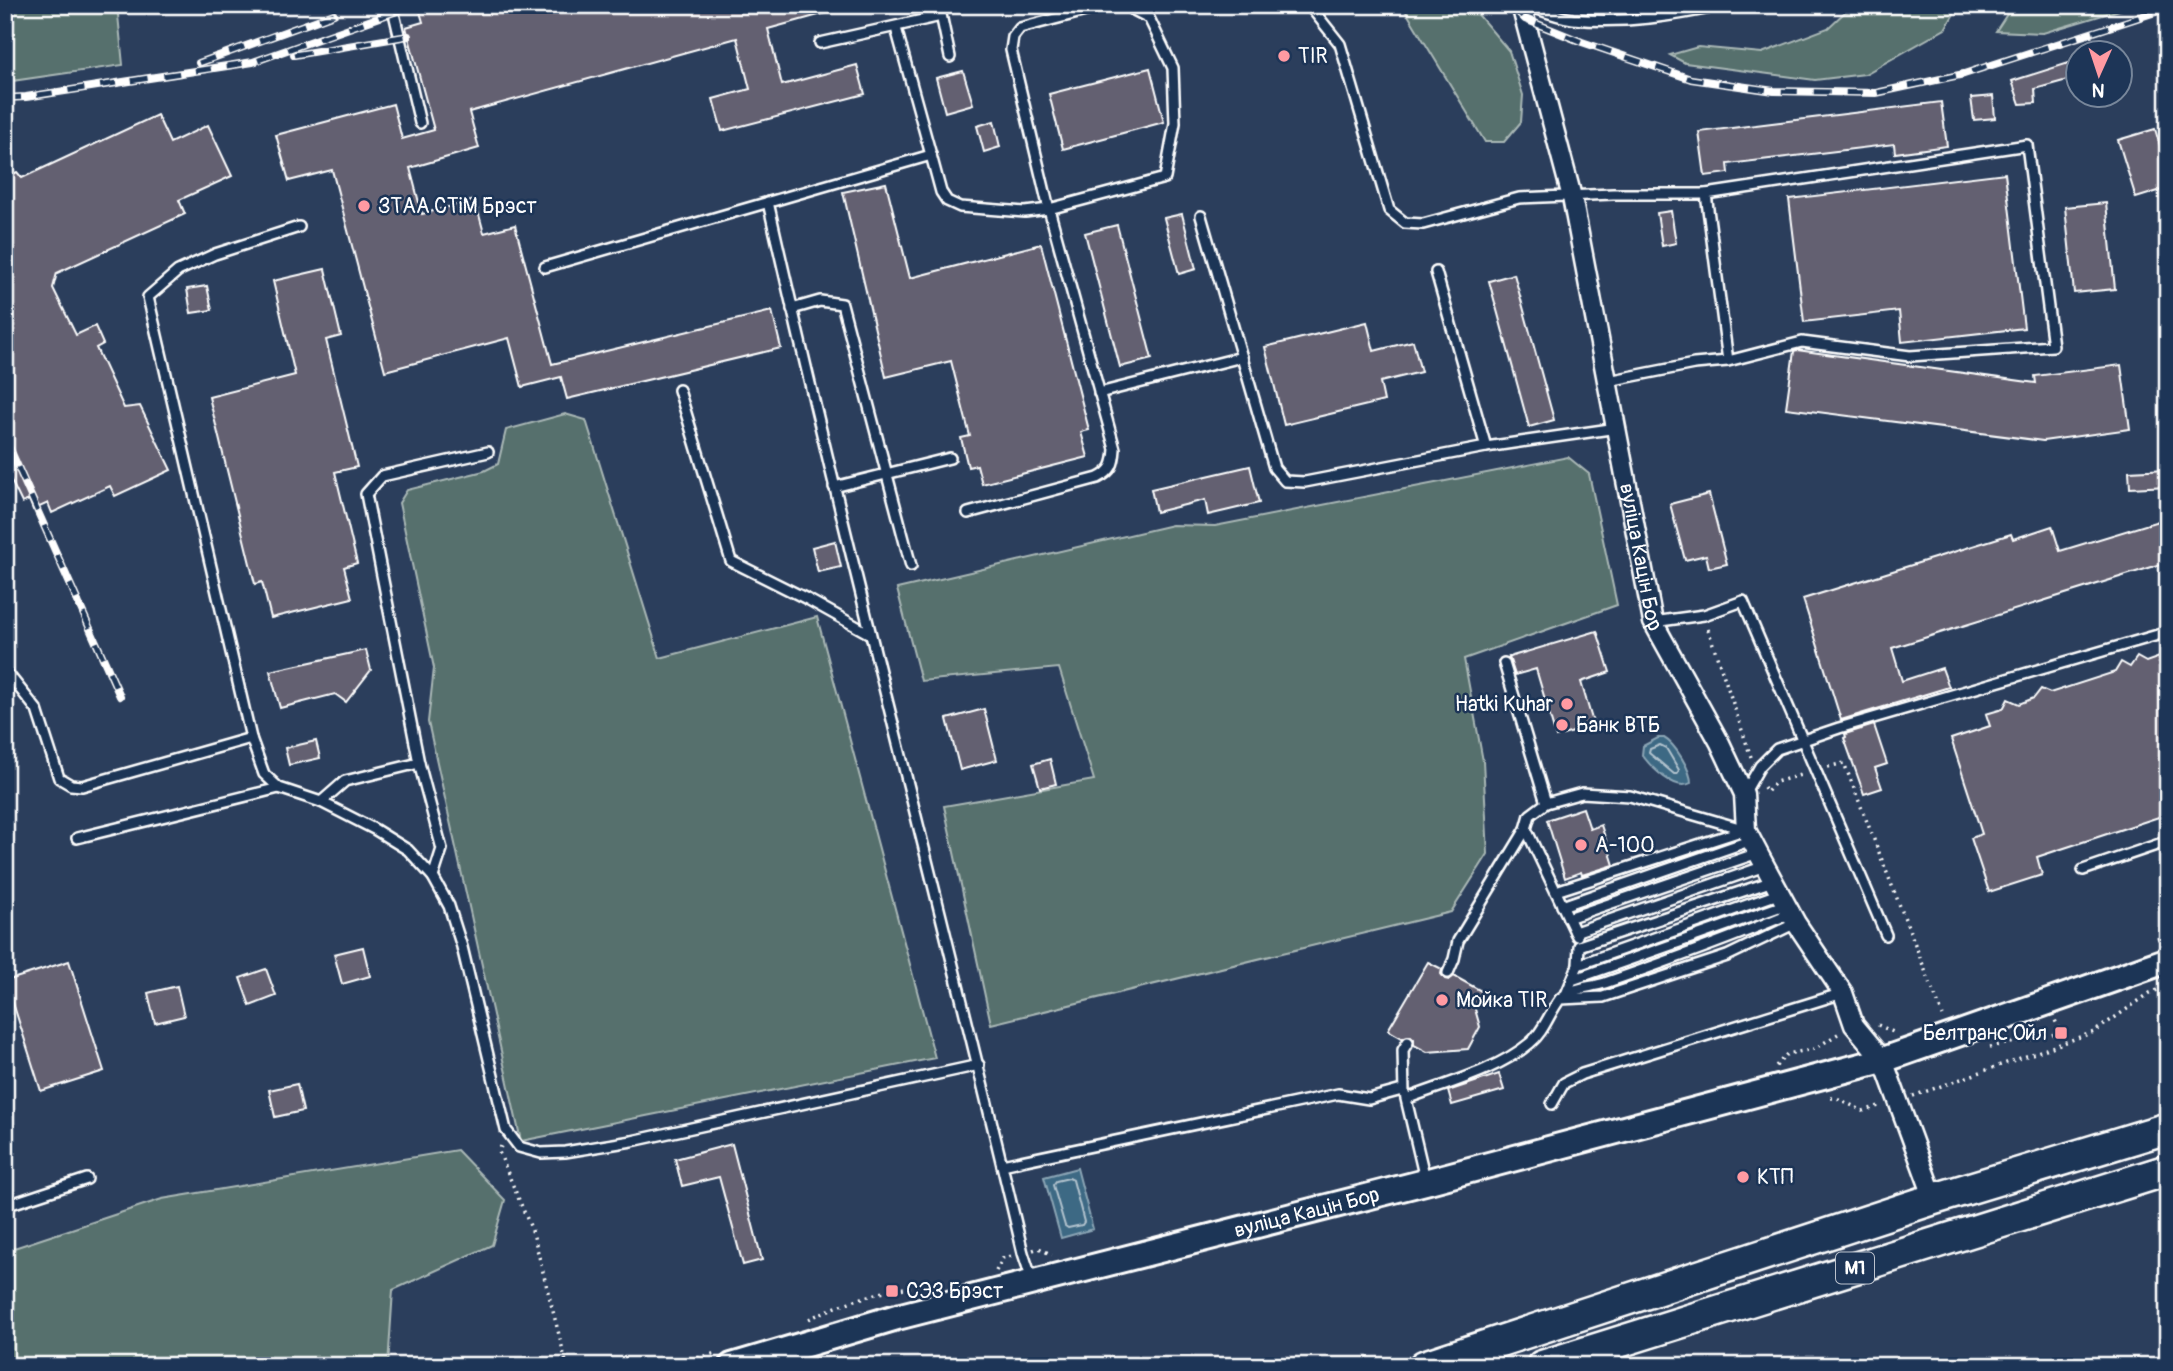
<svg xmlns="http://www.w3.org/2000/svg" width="2173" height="1371" font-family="Pangolin,sans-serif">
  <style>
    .green { fill: #56706d; stroke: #aab8b6; stroke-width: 2 }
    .water { fill: #3e6984; stroke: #8ba5b5; stroke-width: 2 }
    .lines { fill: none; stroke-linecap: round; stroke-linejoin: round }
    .shore { stroke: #b2c3ce; stroke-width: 2 }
    .building { fill: #646071; stroke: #fff; stroke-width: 2 }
    .service-casing { stroke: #fff; stroke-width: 14 }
    .minor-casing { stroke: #fff; stroke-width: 23 }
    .secondary-casing { stroke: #fff; stroke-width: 30 }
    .trunk-casing { stroke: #fff; stroke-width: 35 }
    .path { stroke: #fff; stroke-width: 3.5; stroke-dasharray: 2 5; stroke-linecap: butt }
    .service { stroke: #1d3557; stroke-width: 9 }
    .minor { stroke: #1d3557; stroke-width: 18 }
    .secondary { stroke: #1d3557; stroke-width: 24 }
    .trunk { stroke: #1d3557; stroke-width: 30 }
    .rail-casing { stroke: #fff; stroke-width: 8 }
    .rail { stroke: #1d3557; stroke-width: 5; stroke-dasharray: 16; stroke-linecap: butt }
    .poi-dot { fill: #ff9aa2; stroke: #1d3557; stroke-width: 2.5 }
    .labels { text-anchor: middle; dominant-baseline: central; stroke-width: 5; stroke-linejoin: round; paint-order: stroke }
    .shield { fill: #1d3557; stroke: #bbc2cd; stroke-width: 2 }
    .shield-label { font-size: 19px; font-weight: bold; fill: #fff }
    .poi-label { font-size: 21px; fill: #fff; stroke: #1d3557; text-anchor: start }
    .street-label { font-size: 21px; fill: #fff; stroke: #1d3557 }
  </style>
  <rect width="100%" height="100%" fill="#2b3e5c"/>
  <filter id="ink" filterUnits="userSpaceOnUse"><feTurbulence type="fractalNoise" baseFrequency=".0143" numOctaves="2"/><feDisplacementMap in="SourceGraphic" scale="14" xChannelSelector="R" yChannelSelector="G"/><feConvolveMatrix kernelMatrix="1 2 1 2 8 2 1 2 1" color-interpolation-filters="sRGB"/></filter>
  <g filter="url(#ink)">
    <!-- green -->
    <g class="green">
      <path d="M 5,5 L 117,5 L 123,65 L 5,82 Z"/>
      <path d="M 1402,5 L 1470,5 L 1509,51 L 1523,95 L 1521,122 L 1504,142 L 1485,142 Z"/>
      <path d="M 1899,5 L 1955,5 L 1955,12 L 1945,29 L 1865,74 L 1815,80 L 1685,63 L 1670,55 L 1698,47 L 1762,53 L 1828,28 L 1845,12 Z"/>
      <path d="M 2027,5 L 2136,5 L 2043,33 L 1996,31 L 2009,11 Z"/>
      <path d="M 565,414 L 586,420 L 660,658 L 817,617 L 935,1058 L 521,1141 L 428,722 L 434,668 L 399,503 L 407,490 L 484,471 L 498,464 L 506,430 Z"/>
      <path d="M 1568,457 L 1589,474 L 1617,605 L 1464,659 L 1483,761 L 1488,854 L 1451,912 L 991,1024 L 944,806 L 1094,780 L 1059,668 L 921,681 L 897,589 L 1172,525 L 1215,526 Z"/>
      <path d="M 457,1150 L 505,1200 L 492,1245 L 393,1290 L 388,1366 L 5,1366 L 5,1251 L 162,1199 Z"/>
    </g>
    <!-- water -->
    <g class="water">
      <path d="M 1658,738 L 1664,738 C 1675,744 1691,770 1691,783 C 1675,792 1651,767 1642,755 L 1643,746 Z"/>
      <path d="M 1077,1168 L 1093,1229 L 1061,1238 L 1044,1177 Z"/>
    </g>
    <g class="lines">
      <!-- shore -->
      <g class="shore">
        <path d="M 1660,745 L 1666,748 L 1679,770 L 1677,774 L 1674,774 L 1649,753 L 1650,749 Z"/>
        <path d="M 1069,1178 L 1073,1180 L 1084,1222 L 1082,1225 L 1068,1228 L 1065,1226 L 1053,1185 L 1056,1181 Z"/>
      </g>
    </g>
    <!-- building -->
    <g class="building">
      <path d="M 418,5 L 456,5 L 458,13 L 485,5 L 837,5 L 837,10 L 768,29 L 782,85 L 857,65 L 865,94 L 722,131 L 713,99 L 750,89 L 737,38 L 469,112 L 479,148 L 410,168 L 422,214 L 475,200 L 484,233 L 515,225 L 552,364 L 772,311 L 781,348 L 567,399 L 561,377 L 522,387 L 509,338 L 385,371 L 332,170 L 289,181 L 276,135 L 393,104 L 402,139 L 434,130 L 406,27 L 423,22 Z"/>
      <path d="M 2078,60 L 2078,77 L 2035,89 L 2036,103 L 2020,104 L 2012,81 Z"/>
      <path d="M 1150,68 L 1164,122 L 1063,149 L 1049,94 Z"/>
      <path d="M 963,71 L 973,104 L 945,112 L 936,78 Z"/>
      <path d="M 1993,96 L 1995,118 L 1974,120 L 1971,98 Z"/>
      <path d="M 1941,102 L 1947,146 L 1895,153 L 1894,144 L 1728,164 L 1729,173 L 1705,176 L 1699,132 Z"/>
      <path d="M 157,115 L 170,143 L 208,125 L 232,176 L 179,200 L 185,214 L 57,273 L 53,288 L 76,335 L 95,326 L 103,344 L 96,348 L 124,408 L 140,406 L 171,470 L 115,496 L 110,486 L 52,513 L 48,503 L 33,510 L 29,500 L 22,503 L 5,468 L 5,178 L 17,172 L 22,178 Z"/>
      <path d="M 994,121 L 1000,147 L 984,152 L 977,126 Z"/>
      <path d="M 2155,129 L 2168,172 L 2168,188 L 2136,198 L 2118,140 Z"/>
      <path d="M 2005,173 L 2024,328 L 1902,342 L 1899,311 L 1804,322 L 1789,199 Z"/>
      <path d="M 886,183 L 910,278 L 1041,244 L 1089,430 L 1081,432 L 1088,457 L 982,484 L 977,465 L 968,467 L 961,438 L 970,436 L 951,361 L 886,377 L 843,192 Z"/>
      <path d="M 2106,203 L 2115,289 L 2074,293 L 2065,207 Z"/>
      <path d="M 1671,211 L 1676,243 L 1662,246 L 1657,213 Z"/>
      <path d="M 1182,214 L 1196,269 L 1179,274 L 1164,218 Z"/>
      <path d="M 1117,225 L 1152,359 L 1120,367 L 1085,233 Z"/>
      <path d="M 325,269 L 341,336 L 326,340 L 357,467 L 335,472 L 357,563 L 344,567 L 352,598 L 271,618 L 262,582 L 255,584 L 209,397 L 295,375 L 273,281 Z"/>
      <path d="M 1514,274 L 1554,420 L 1529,427 L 1489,281 Z"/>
      <path d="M 207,286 L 212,310 L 191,313 L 187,289 Z"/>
      <path d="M 1367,322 L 1374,351 L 1413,341 L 1421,372 L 1380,382 L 1384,401 L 1284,425 L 1265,347 Z"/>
      <path d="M 1797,350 L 2036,383 L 2035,376 L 2121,365 L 2130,429 L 2043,441 L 1786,408 L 1794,351 Z"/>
      <path d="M 1250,466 L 1259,503 L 1208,515 L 1205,500 L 1156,512 L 1151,489 Z"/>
      <path d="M 2168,469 L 2168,486 L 2130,488 L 2129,471 Z"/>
      <path d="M 1709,494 L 1727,564 L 1709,568 L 1706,555 L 1685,560 L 1670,504 Z"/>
      <path d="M 2168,518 L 2168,562 L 1892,648 L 1902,681 L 1942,668 L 1949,687 L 1841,720 L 1803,599 L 2011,534 L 2013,539 L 2052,526 L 2060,551 Z"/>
      <path d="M 835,541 L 841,567 L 818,572 L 812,547 Z"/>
      <path d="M 1597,631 L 1610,672 L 1581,682 L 1594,726 L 1556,737 L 1536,669 L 1515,675 L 1509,657 Z"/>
      <path d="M 366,650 L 371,670 L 346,702 L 335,694 L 280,708 L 270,671 Z"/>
      <path d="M 2168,654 L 2168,814 L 2037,857 L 2042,875 L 1989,892 L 1971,838 L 1982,834 L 1951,739 L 1990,726 L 1986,714 L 2003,709 L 2008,699 L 2019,704 L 2034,698 L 2041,689 L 2050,693 L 2115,672 L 2121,662 L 2130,667 L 2137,657 L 2146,662 Z"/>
      <path d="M 984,709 L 997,760 L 960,770 L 947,719 Z"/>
      <path d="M 1874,725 L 1887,764 L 1875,768 L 1882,788 L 1864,794 L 1844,738 L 1846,737 L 1845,734 Z"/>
      <path d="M 316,741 L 320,758 L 289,765 L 285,748 Z"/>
      <path d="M 1050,759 L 1056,784 L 1040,788 L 1033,764 Z"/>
      <path d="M 1583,808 L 1590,829 L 1601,825 L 1614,865 L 1582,875 L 1581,872 L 1565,878 L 1547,820 Z"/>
      <path d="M 363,947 L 370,976 L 342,984 L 334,954 Z"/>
      <path d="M 69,961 L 104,1071 L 41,1091 L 6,981 Z"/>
      <path d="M 1428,962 L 1442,969 L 1441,974 L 1445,979 L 1449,980 L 1454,976 L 1483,992 L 1475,1009 L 1480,1027 L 1468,1049 L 1427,1052 L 1414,1045 L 1414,1039 L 1411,1036 L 1402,1038 L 1388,1030 Z"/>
      <path d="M 266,969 L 276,996 L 250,1006 L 240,978 Z"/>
      <path d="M 177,986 L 184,1016 L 155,1023 L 148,993 Z"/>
      <path d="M 1499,1074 L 1504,1090 L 1452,1105 L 1448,1091 Z"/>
      <path d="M 297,1084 L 303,1111 L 275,1117 L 269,1090 Z"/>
      <path d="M 732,1144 L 762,1260 L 743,1265 L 719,1177 L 682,1186 L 675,1159 Z"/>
    </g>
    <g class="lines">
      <!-- service casing -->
      <g class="service-casing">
        <g id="service">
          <path d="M 392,5 L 420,123"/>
          <path d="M 939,5 L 950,57"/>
          <path d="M 1309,5 L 1340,44 L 1389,210 L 1405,223 L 1423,224 L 1519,198 L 1613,194 L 1706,194"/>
          <path d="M 1526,5 C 1541,10 1557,17 1573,19 C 1624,24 1675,16 1725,5"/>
          <path d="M 896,28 L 931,155"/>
          <path d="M 820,43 L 941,16"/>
          <path d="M 768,202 C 847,554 940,902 1023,1253 L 1032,1280"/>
          <path d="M 1201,216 L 1274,468 L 1285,481 L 1305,482 L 1486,447 L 1436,272"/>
          <path d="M 299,227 L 215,254 L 178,271 L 148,297 L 251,738 L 264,774 L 279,788 L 321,802 L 374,829 L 408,850 L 433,877 L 449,906 L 462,947 L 506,1130 L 519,1147 L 541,1153 L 565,1152 L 632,1141 L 979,1065"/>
          <path d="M 545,267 L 931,155 L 941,192 L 947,201 L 960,207 L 1025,212 L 1049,209 L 1165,178 L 1175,123 L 1173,68 L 1149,18 L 1124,5"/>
          <path d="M 792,309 L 820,301 L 842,304 L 911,566"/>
          <path d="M 1608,381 L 1694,364 L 1728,361 L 1802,342 L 1910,356 L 2053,346 L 2027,145 L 1706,194 L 1728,361"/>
          <path d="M 679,390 L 731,561 L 809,600 L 870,634"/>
          <path d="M 1099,393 L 1242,357"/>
          <path d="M 1486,447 L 1617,428"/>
          <path d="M 834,487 L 950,458"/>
          <path d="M 968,513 L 1098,478 C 1112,471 1114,464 1115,449 L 1049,209 L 1011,50 L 1013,37 L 1020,28 L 1109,5"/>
          <path d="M 1653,622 L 1704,615 L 1743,601 L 1886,935"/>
          <path d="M 1504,663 L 1546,803"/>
          <path d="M 5,670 L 37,710 L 59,778 L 71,785 L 82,786 L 251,738"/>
          <path d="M 1745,792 L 1760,766 L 1777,749 L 1839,728 L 2168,632"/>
          <path d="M 321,802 L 345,781 L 419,763"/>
          <path d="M 77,838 L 279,788"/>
          <path d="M 2083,870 L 2168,841"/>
          <path d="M 433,877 L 442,849 L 419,763 L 366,494 L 382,476 L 488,452"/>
          <path d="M 1556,891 L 1744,830"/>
          <path d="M 1562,906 L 1752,840"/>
          <path d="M 1568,918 L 1758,853"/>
          <path d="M 1575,932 L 1526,829 L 1530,815 L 1546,803 L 1582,793 L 1630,796 L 1746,830"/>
          <path d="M 1577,936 L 1575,932 L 1765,866"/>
          <path d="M 1578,965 L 1781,893"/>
          <path d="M 1448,973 L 1454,959 L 1458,941 L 1526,829"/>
          <path d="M 1572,980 L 1578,965 L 1579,946 L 1773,881"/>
          <path d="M 1567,992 L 1572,980 L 1787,904"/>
          <path d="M 1560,999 C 1572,987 1589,988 1605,983 C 1668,961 1730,939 1791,913"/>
          <path d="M 1404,1094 L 1403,1050 L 1408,1042"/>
          <path d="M 1552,1104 L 1564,1083 L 1582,1074 L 1843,993"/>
          <path d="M 1002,1165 L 1338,1094 L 1369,1099 L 1402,1090"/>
          <path d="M 1425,1179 L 1406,1099 C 1445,1084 1498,1070 1530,1043 C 1544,1032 1549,1013 1560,999 L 1603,997 L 1727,956 L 1796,923"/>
          <path d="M 5,1206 L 87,1179"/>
        </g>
      </g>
      <!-- minor casing -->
      <g class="minor-casing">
        <g id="minor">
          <path id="s1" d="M 1521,5 L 1572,197 L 1653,622 L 1720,743 L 1744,794 L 1746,830 L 1758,853 L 1796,923 L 1843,993 L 1854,1025 L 1883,1060 L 1934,1199"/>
        </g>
      </g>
      <!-- secondary casing -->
      <g class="secondary-casing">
        <g id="secondary">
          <path id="s2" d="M 732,1366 L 897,1317 L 1425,1182 L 1883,1060 L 2168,960"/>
        </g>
      </g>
      <!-- trunk casing -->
      <g class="trunk-casing">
        <g id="trunk">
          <path d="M 1424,1366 L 1934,1199 L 2168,1128"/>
          <path d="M 1542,1366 L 2168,1170"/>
        </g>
      </g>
      <!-- path -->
      <g class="path">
        <path d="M 1708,629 L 1751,757"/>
        <path d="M 1828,767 L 1844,763 L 1943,1016"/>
        <path d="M 1764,787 L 1767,792 L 1776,782 L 1804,774"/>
        <path d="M 2157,939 L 2168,935"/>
        <path d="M 1878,1025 L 1893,1032"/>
        <path d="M 1990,1047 L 2061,1033 L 2055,1020"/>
        <path d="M 1776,1066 L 1787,1054 L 1814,1049 L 1838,1034"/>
        <path d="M 1913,1096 L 2094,1032 L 2150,993 L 2168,986"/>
        <path d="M 1831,1098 L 1837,1098 L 1863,1111 L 1882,1105"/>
        <path d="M 501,1146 L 499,1152 L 533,1233 L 567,1366"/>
        <path d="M 1033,1250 L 1039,1248 L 1052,1255"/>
        <path d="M 996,1271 L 1003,1258 L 1012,1256"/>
        <path d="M 809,1319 C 845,1301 889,1288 929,1285"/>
        <path d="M 671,1366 L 716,1353"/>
      </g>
      <!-- service -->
      <use href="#service" class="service"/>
      <!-- minor -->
      <use href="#minor" class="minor"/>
      <!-- secondary -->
      <use href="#secondary" class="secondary"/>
      <!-- trunk -->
      <use href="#trunk" class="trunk"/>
      <!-- rail casing -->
      <g class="rail-casing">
        <g id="rail">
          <path d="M 1511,5 L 1525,19 L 1582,42 L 1691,79 L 1774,91 L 1876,93 L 1964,74 L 2168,8"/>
          <path d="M 294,55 L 408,36"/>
          <path d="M 199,63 L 334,14"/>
          <path d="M 5,98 L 26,97 L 253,62 L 414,5"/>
          <path d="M 5,438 L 120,696"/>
        </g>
      </g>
      <!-- rail -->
      <use href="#rail" class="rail"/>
    </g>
  </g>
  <!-- markers -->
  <g class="poi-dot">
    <circle cx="1284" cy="56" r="7"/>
    <circle cx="364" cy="206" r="7"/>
    <circle cx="1567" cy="704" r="7"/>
    <circle cx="1562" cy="725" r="7"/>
    <circle cx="1581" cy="845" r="7"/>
    <circle cx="1442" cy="1000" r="7"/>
    <rect x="2054" y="1026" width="14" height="14" rx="3.5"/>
    <circle cx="1743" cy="1177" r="7"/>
    <rect x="885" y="1284" width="14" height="14" rx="3.5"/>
  </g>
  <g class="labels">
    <!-- shield labels -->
    <rect class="shield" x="1836" y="1252.5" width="38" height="31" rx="5"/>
    <g class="shield-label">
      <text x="1855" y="1268">М1</text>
    </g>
    <!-- poi labels -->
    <g class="poi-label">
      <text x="1298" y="56">TIR</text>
      <text x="378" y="206">ЗТАА СТіМ Брэст</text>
      <text x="1553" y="704" text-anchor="end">Hatki Kuhar</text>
      <text x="1576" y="725">Банк ВТБ</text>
      <text x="1595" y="845">А-100</text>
      <text x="1456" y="1000">Мойка TIR</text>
      <text x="2047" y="1033" text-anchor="end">Белтранс Ойл</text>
      <text x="1757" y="1177">КТП</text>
      <text x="906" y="1291">СЭЗ Брэст</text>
    </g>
    <!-- street labels -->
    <g class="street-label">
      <text stroke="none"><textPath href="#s1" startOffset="565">вуліца Кацін Бор</textPath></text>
      <text stroke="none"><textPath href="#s2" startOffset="595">вуліца Кацін Бор</textPath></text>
    </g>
  </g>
  <!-- margin -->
  <rect width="2173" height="1371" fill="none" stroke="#1d3557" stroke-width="28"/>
  <rect x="14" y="14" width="2145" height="1343" fill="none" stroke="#fff" stroke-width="2.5" filter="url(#ink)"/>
  <!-- north arrow -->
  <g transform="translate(2099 74) rotate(183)"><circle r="33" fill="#1d3557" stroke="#77869a" stroke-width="2"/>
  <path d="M0-5L12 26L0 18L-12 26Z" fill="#ff9aa2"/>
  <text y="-10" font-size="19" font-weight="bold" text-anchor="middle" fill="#ffffff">N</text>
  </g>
</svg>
